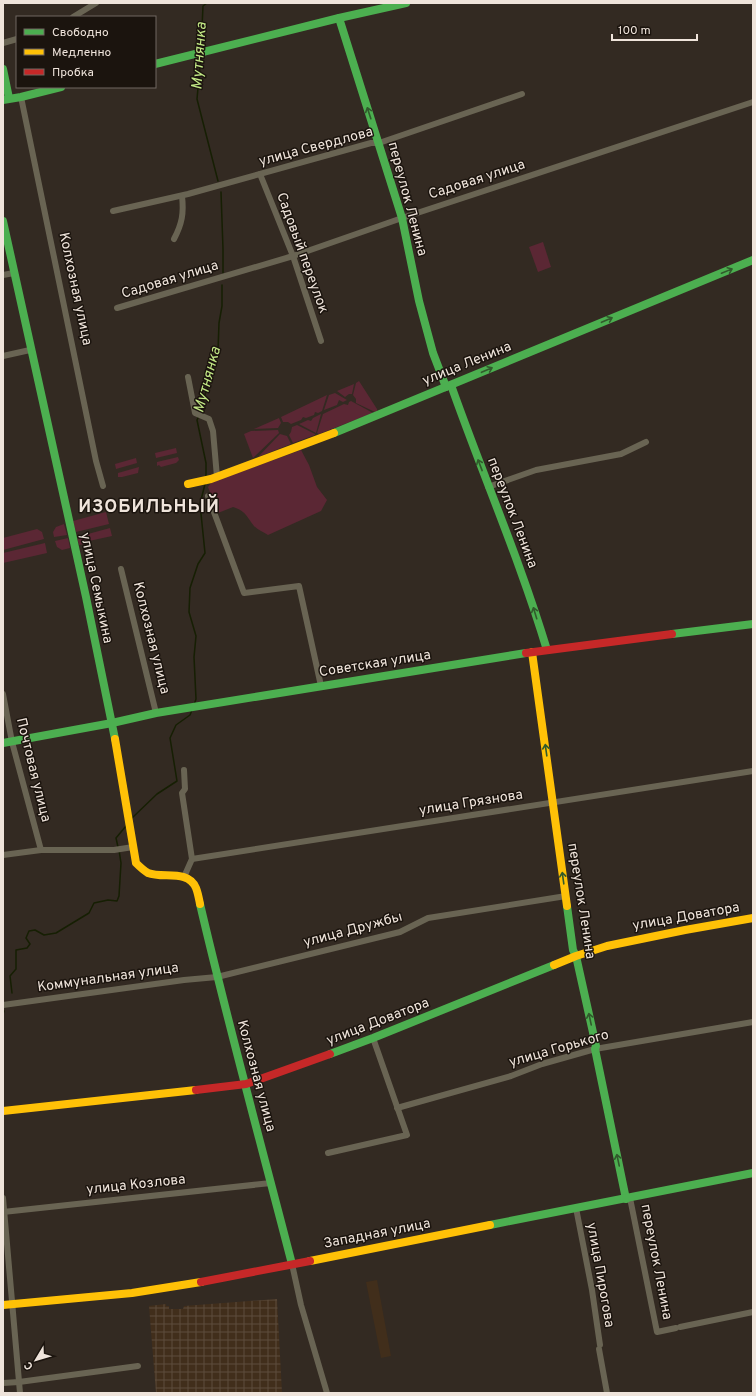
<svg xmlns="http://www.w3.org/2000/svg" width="756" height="1396" font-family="Overpass,sans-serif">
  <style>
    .built { fill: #412e1b }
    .industrial { fill: url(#industrial-grid) }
    .green { fill: #5b2734 }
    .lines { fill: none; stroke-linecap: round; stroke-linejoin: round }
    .stream { stroke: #161f03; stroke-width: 1.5 }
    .street { stroke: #696453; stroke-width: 6 }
    .fast { stroke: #4caf50; stroke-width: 8 }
    .slow { stroke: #ffc107; stroke-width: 8 }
    .jam { stroke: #c62828; stroke-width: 8 }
    .oneway { stroke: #315a2c }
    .labels { text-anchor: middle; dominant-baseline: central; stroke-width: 3; stroke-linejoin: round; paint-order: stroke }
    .street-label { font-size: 14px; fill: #efe4db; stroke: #1b140e }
    .water-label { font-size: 15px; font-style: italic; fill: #c3e986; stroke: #1b140e }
    .district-label { font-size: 18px; font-weight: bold; letter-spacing: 1px; fill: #efe4db; stroke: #1b140e }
  </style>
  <defs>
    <pattern id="industrial-grid" width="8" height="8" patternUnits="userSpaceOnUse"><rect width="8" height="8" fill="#412e1b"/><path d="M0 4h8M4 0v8" fill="none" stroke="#5d4c3c"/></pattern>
  </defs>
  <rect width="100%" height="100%" fill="#332a22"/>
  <!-- built -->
  <path class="built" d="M 377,1280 L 391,1356 L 381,1358 L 366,1282 Z"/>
  <!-- industrial -->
  <path class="industrial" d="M 277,1299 L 282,1393 L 156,1393 L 149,1306 L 166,1304 L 166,1306 L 169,1306 L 169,1309 L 183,1309 L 184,1306 Z"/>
  <!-- green -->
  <g class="green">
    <path d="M 543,242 L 551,267 L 538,272 L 529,247 Z"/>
    <path d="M 359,381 L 377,409 L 377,411 L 375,412 L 356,403 L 356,399 L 353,395 L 356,383 Z"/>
    <path d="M 354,384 L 352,394 L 349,394 L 345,397 L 337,391 Z"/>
    <path d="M 335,393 L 347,400 L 343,402 L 339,400 L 337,405 L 324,410 L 329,395 Z"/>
    <path d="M 327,395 L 322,411 L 318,413 L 315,412 L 314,415 L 306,418 L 303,417 L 301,420 L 291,424 L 288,422 L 283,422 L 281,417 Z"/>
    <path d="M 351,401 L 373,413 L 319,434 L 317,433 L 323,414 L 344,404 L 348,405 L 349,402 Z"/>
    <path d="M 321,414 L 316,433 L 299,424 L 308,420 L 311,421 L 313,418 Z"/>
    <path d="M 279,418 L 281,423 L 278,428 L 254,429 Z"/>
    <path d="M 297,425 L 315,434 L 315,435 L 293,443 L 289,435 L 291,432 L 292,427 Z"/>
    <path d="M 278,430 L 279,433 L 253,458 L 244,434 L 251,431 Z"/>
    <path d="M 280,434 L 287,436 L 291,444 L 258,457 Z"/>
    <path d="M 176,448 L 177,453 L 156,458 L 155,453 Z"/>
    <path d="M 301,450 L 309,465 L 317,487 L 327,500 L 321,511 L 268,535 C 264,532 258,530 254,526 C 246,516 246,511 233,507 L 218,513 L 208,487 L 212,482 Z"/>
    <path d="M 178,457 L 179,460 L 176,463 L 161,467 L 159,465 L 157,466 L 157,462 Z"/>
    <path d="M 136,458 L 137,463 L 116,469 L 115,464 Z"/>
    <path d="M 139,467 L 138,473 L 122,477 L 118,477 L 118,473 Z"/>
    <path d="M 106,512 L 109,524 L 76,532 L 73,521 Z"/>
    <path d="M 64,524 L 67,535 L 54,537 L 53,532 L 56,527 Z"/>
    <path d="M 110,528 L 112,536 L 89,541 L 89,543 L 79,545 L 77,537 Z"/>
    <path d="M 37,529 L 42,532 L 44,539 L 3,550 L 3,538 Z"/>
    <path d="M 68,538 L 70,548 L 62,550 L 57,547 L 55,541 Z"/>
    <path d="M 45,543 L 47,553 L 3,563 L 3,553 Z"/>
  </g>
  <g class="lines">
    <!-- stream -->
    <g class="stream">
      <path d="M 201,49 L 203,6 L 207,3"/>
      <path d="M 201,55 L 197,99 L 218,181"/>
      <path d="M 221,192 L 223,249 L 223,273"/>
      <path d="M 200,412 L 218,350 L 219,323 L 222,306 L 222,285"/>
      <path d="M 199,416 L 197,420 L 206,463 L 206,477"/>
      <path d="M 194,705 L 196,699 L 194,657 L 196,636 L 189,612 L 190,588 L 198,564 L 205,553 L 200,504 L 205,484"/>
      <path d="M 132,818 L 157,794 L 177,781 L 170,738 L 176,725 L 190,715 L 192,710"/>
      <path d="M 118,847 L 116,838 L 126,826"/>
      <path d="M 12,993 L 10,976 L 16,969 L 16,950 L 27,948 L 30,944 L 26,938 L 29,931 L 35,930 L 44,935 L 56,933 L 89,913 L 94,903 L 108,900 L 117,901 L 119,896 L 121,863 L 119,850"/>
      <path d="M 3,1014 L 4,1011"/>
    </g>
    <!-- street -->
    <g class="street">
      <path d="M 73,17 L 96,3"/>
      <path d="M 3,43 L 17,39"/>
      <path d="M 21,97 L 96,461 L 103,486"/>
      <path d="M 260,174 L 293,256 L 321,341"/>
      <path d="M 113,211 L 188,194 L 371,143 L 379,143 L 522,94"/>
      <path d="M 174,239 C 182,224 184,213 182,196"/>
      <path d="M 3,275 L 14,273"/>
      <path d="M 117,308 L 293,256 L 402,218 L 753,102"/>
      <path d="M 3,356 L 30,350"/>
      <path d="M 188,377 L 195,413 L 209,419 L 213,431 L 217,477"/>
      <path d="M 488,487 L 536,470 L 621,454 L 646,442"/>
      <path d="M 208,496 L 244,593 L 299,586 L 321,686"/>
      <path d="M 121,569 L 156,713"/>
      <path d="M 3,694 L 12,742 L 41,850"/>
      <path d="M 184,770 L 185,789 L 182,793 L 192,859 L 184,877"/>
      <path d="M 3,855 L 41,850 L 114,850 L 133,847"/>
      <path d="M 192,859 L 753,771"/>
      <path d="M 3,1005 L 184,980 L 217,977 L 400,932 L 428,918 L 566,896"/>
      <path d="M 397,1108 L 511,1076 L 542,1064 L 595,1049 L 753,1022"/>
      <path d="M 328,1153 L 407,1135 L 373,1038"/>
      <path d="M 3,1198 L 20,1393"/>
      <path d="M 630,1198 L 657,1332 L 676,1328"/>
      <path d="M 576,1208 L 592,1290 L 600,1345"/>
      <path d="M 3,1212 L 271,1183"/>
      <path d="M 292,1264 L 301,1305 L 327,1393"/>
      <path d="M 680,1327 L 753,1312"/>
      <path d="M 599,1349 L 607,1393"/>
      <path d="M 3,1383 L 19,1382 L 138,1366"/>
    </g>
    <!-- fast -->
    <g class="fast">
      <path d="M 339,18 L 402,218 L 419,301 L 433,353 L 446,387"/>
      <path d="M 155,64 L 339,18 L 406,3"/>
      <path d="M 3,69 L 9,98"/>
      <path d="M 3,100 L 21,97 L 61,87"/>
      <path d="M 3,221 L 86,597 L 115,739"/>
      <path d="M 451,385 C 482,473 520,560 547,650"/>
      <path d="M 334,433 L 753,260"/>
      <path d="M 672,634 L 753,624"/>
      <path d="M 3,743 L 112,723 L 156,713 L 526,653"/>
      <path d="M 200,904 C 228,1024 261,1144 292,1264"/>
      <path d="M 567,906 L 573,950 L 576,956 L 596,1046 L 595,1049 L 626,1199"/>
      <path d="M 330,1054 L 373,1038 L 554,965"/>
      <path d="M 490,1225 L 753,1173"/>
    </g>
    <!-- slow -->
    <g class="slow">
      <path d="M 188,484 L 211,479 L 334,433"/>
      <path d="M 532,652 L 567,906"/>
      <path d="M 115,739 L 136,863 C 140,867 143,870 148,873 C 163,879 188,869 196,888 C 198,893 199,899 200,904"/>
      <path d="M 554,965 L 576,956 L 607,946 L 685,930 L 753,918"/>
      <path d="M 3,1111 L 196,1090"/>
      <path d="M 310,1261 L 490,1225"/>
      <path d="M 3,1305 L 132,1293 L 201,1282"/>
    </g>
    <!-- jam -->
    <g class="jam">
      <path d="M 526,653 L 672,634"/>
      <path d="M 196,1090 L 246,1084 L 330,1054"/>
      <path d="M 201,1282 L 310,1261"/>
    </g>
  </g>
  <!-- one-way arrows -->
  <defs><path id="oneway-shaft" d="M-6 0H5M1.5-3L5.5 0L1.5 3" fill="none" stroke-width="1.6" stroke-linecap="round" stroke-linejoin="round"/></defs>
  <g class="oneway">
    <use href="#oneway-shaft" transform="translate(369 113) rotate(-108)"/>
    <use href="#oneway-shaft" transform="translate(727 271) rotate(-22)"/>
    <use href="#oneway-shaft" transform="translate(607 320) rotate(-23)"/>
    <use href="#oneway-shaft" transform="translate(487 370) rotate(-23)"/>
    <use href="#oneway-shaft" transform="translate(480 465) rotate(-111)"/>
    <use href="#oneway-shaft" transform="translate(535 613) rotate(-107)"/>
    <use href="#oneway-shaft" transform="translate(546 750) rotate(-98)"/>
    <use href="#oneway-shaft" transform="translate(563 878) rotate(-98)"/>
    <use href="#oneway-shaft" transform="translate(590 1019) rotate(-102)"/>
    <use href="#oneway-shaft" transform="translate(618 1160) rotate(-102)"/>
  </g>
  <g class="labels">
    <!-- street labels -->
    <g class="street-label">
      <text transform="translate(316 147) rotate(-15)">улица Свердлова</text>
      <text transform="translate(477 180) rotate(-18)">Садовая улица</text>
      <text transform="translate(407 199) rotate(75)">переулок Ленина</text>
      <text transform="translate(302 253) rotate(70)">Садовый переулок</text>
      <text transform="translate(170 280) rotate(-17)">Садовая улица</text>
      <text transform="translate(75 289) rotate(78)">Колхозная улица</text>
      <text transform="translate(467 364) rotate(-22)">улица Ленина</text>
      <text transform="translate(512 513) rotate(69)">переулок Ленина</text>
      <text transform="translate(96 588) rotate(78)">улица Семыкина</text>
      <text transform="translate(151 638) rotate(76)">Колхозная улица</text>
      <text transform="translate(375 664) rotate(-9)">Советская улица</text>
      <text transform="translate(33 770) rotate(76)">Почтовая улица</text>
      <text transform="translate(471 803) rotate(-9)">улица Грязнова</text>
      <text transform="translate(581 901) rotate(81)">переулок Ленина</text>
      <text transform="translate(686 917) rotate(-10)">улица Доватора</text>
      <text transform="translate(353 930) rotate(-15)">улица Дружбы</text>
      <text transform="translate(108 978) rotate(-8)">Коммунальная улица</text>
      <text transform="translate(378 1022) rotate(-21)">улица Доватора</text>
      <text transform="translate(559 1049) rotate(-16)">улица Горького</text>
      <text transform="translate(256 1076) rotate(75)">Колхозная улица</text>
      <text transform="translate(136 1185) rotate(-6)">улица Козлова</text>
      <text transform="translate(377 1234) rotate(-11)">Западная улица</text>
      <text transform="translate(656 1262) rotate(79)">переулок Ленина</text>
      <text transform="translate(600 1275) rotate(80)">улица Пирогова</text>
    </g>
    <!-- water labels -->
    <g class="water-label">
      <text transform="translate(200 56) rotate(-86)">Мутнянка</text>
      <text transform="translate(208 380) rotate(-75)">Мутнянка</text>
    </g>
    <!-- district labels -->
    <g class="district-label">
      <text x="149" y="507">ИЗОБИЛЬНЫЙ</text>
    </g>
  </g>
  <!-- border -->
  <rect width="756" height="1396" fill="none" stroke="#efe4db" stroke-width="8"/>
  <!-- legend -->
  <rect x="16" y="16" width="140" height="72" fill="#1b140e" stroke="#706760"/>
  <rect x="24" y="29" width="20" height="6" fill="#4caf50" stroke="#706760"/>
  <text x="52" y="36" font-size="12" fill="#efe4db">Свободно</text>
  <rect x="24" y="49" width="20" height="6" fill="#ffc107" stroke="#706760"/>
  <text x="52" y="56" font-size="12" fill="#efe4db">Медленно</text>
  <rect x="24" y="69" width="20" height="6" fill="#c62828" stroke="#706760"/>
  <text x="52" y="76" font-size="12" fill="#efe4db">Пробка</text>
  <!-- north arrow -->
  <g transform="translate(36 1360) rotate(232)" stroke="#1b140e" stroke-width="3" paint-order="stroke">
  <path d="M0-3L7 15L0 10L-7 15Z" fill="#efe4db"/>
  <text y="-6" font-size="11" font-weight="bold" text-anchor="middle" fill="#efe4db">С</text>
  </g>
  <!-- scale -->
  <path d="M612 34v6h85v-6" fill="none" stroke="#efe4db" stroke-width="2"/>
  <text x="618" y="34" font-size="12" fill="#efe4db" stroke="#1b140e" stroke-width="3" paint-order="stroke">100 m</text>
</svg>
